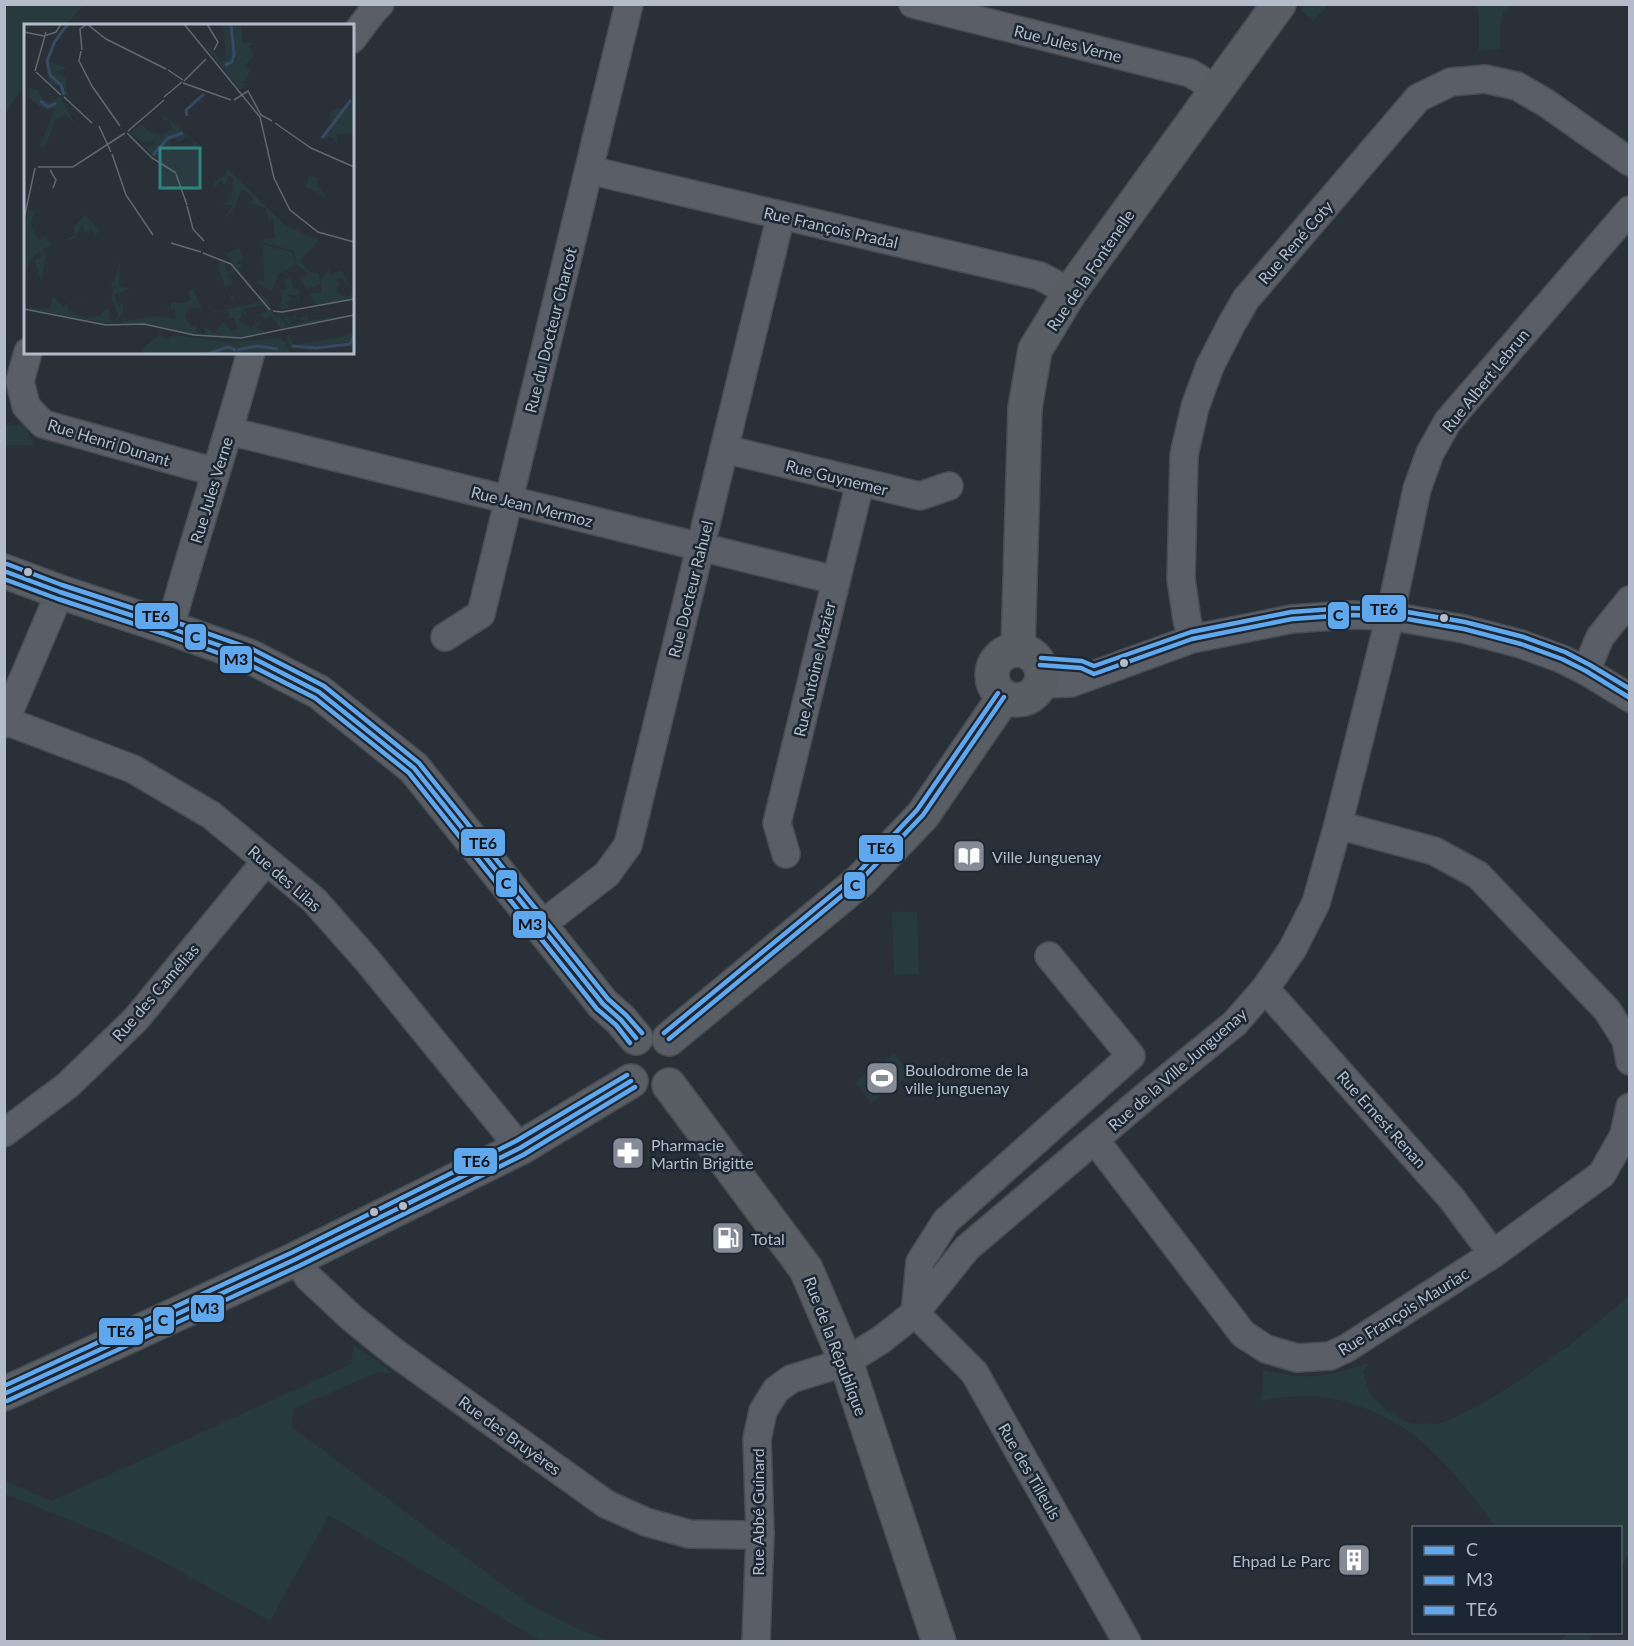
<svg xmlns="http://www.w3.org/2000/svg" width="1634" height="1646" font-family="Lato,sans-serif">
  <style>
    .green { fill: #273a3e }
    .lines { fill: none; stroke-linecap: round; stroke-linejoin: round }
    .street-casing { stroke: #484c53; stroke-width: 30 }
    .secondary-casing { stroke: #484c53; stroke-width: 36 }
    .street { stroke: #5a5e66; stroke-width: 27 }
    .secondary { stroke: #595d64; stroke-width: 33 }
    .bus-1-casing { stroke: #1d2633; stroke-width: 9 }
    .bus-2-casing { stroke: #1d2633; stroke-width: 9 }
    .bus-3-casing { stroke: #1d2633; stroke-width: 9 }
    .bus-1 { stroke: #60a8ed; stroke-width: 4.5 }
    .bus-2 { stroke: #60a8ed; stroke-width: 4.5 }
    .bus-3 { stroke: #60a8ed; stroke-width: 4.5 }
    .bus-dot { fill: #b4bcc9; stroke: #1d2633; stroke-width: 2 }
    .labels { text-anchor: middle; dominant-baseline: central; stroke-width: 5; stroke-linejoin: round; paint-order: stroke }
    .street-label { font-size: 16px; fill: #b4bcc9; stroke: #1d2633 }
    .poi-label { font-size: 16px; fill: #b4bcc9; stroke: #1d2633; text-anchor: start }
    .inset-river { fill: none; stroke: #384963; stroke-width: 3 }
    .inset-road { fill: none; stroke: #616872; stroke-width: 1.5 }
    .view { fill: #308480; fill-opacity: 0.15; stroke: #308480; stroke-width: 3 }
    .inset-edge { fill: none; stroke: #b4bcc9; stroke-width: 3 }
    .line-badge { stroke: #1d2633; stroke-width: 2 }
    .pale-badge-label { font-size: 16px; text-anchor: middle; font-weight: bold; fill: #111 }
  </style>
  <rect width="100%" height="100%" fill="#2a3038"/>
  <!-- green -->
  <g class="green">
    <path d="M 4,5 L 83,5 L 66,25 L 26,26 L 25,83 L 5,114 Z"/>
    <path d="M 1305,5 L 1305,4 L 1328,5 L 1313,21 L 1301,10 Z"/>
    <path d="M 1475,5 L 1513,5 L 1504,10 L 1500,29 L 1500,49 L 1479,51 L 1479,14 Z"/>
    <path d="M 24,424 L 34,445 L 5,445 L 5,426 Z"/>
    <path d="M 917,911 L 919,974 L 894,975 L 892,912 Z"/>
    <path d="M 894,1053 L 910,1075 L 871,1103 L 855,1082 Z"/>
    <path d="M 1629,1296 L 1630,1551 L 1621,1568 L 1620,1528 L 1496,1527 C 1474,1497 1452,1469 1424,1444 C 1419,1440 1415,1435 1410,1432 C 1388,1418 1359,1403 1333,1399 C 1314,1395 1279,1396 1260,1401 C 1264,1390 1264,1381 1262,1370 C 1305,1380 1327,1378 1369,1363 L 1363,1372 L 1369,1392 L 1387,1411 L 1402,1420 L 1415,1424 L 1442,1423 L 1482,1404 L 1529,1374 L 1566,1348 Z"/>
    <path d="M 354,1345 L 393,1373 L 378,1372 L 294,1409 L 292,1427 L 527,1603 L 572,1626 L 609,1641 L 541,1641 L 329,1515 L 270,1621 L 154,1557 L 104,1534 L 5,1494 L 5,1481 L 52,1501 L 351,1364 Z"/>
    <path d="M 1569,1633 L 1593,1633 L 1590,1641 L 1559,1641 Z"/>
  </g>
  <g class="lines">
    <!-- street casing -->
    <g class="street-casing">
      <g id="street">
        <path d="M 913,4 L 1190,73 L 1218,90"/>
        <path d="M 352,39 L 373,11 L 380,4"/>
        <path d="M 589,170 L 1040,276 L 1070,292"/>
        <path d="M 28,352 L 20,381 L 26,406 L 43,424 L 215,472"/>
        <path d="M 229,431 L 835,580"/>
        <path d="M 724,449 L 920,496 L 949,486"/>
        <path d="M 170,628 C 195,536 226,445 251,352"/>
        <path d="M 445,637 L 481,614 L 629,4"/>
        <path d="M 1192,639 L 1187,620 L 1181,579 L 1184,455 L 1195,407 L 1210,366 L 1231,325 L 1246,299 L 1418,98 L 1451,82 L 1485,79 L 1517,86 L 1546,103 L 1630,162"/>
        <path d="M 1586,671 L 1600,637 L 1630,600"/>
        <path d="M 1041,684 L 1071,683 L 1192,639 L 1292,619 L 1348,615 L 1390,616 L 1464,629 L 1521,644 L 1562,659 L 1586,671 L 1630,698"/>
        <path d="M 6,721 L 133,769 L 211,815 L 314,900 L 367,960 L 520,1148"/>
        <path d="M 4,724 L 60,592"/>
        <path d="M 1338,825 L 1434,851 L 1478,875 L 1607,1010 L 1626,1040 L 1630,1061"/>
        <path d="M 786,854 L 777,823 L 860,483"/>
        <path d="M 540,926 L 607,874 L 628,845 L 781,215"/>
        <path d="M 1049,956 L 1131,1056 L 946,1221 L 920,1262 L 915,1313 L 974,1372 L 1127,1642"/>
        <path d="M 1264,990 L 1276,1001 L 1452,1199 L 1493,1254"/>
        <path d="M 4,1133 L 68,1085 L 136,1019 L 266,861"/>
        <path d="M 1095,1140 L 1243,1334 L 1266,1349 L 1297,1358 L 1330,1356 L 1347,1348 L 1493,1254 L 1602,1174 L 1624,1135 L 1630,1107"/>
        <path d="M 296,1259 L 309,1278 L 353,1319 L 394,1352 L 606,1504 L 646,1522 L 689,1534 L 748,1535 L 760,1533"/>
        <path d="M 756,1642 L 760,1533 L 757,1439 L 763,1411 L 776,1390 L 791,1379 L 846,1362 L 882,1339 L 915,1313 L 967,1248 L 1153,1090 L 1235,1023 L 1264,990 L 1292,950 L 1316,903 L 1338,825 L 1390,616 L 1417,489 L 1430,453 L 1448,421 L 1630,210"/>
      </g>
    </g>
    <!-- secondary casing -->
    <g class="secondary-casing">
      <g id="secondary">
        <path d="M 4,571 L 60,592 L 170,628 L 249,656 L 319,692 L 414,768 L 603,1004 L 621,1020 L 636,1038"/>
        <circle cx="1017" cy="675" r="25"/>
        <path d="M 1018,650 L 1025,408 L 1035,350 L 1070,292 L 1279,4"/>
        <path d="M 669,1039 L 861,880 L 923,815 L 1004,697"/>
        <path d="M 669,1085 L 806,1269 L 846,1362 L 939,1642"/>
        <path d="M 4,1394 L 296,1259 L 520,1148 L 631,1081"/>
      </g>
    </g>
    <!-- street -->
    <use href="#street" class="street"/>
    <!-- secondary -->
    <use href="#secondary" class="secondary"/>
    <!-- bus-1 casing -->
    <g class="bus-1-casing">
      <g id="bus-1">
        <path d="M 4,571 L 60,592 L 170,628 L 249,656 L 319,692 L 414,768 L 603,1004 L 621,1020 L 636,1038"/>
        <path d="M 1040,665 L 1081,668 L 1094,674 L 1192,639 L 1292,619 L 1348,615 L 1390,616 L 1464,629 L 1521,644 L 1562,659 L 1586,671 L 1630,698"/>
        <path d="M 669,1039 L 861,880 L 923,815 L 1004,697"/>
        <path d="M 4,1394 L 296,1259 L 520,1148 L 631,1081"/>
      </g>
    </g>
    <!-- bus-2 casing -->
    <g class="bus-2-casing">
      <g id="bus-2">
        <path d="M 4,579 L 58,599 L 168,635 L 246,663 L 315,698 L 409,773 L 597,1009 L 616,1025 L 630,1043"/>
        <path d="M 7,1401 L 299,1266 L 523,1155 L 635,1087"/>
      </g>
    </g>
    <!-- bus-3 casing -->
    <g class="bus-3-casing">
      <g id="bus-3">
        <path d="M 7,564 L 62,585 L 172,621 L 252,649 L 324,686 L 419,763 L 608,999 L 626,1015 L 642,1033"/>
        <path d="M 1041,658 L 1082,661 L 1094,666 L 1191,632 L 1291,612 L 1347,608 L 1390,609 L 1465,622 L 1524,637 L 1565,652 L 1590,665 L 1630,689"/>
        <path d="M 664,1033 L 856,875 L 917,810 L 998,693"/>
        <path d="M 4,1386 L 293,1252 L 516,1141 L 627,1075"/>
      </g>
    </g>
    <!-- bus-1 -->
    <use href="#bus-1" class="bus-1"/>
    <!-- bus-2 -->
    <use href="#bus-2" class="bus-2"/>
    <!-- bus-3 -->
    <use href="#bus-3" class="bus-3"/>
  </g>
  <!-- icons -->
  <defs>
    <g id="library-square" transform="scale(1.725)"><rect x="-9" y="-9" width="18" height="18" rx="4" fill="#848b96" stroke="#1d2633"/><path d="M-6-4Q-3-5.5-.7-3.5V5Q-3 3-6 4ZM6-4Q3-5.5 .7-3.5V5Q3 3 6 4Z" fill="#fff"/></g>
    <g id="stadium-square" transform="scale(1.725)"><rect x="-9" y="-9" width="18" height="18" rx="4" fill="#848b96" stroke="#1d2633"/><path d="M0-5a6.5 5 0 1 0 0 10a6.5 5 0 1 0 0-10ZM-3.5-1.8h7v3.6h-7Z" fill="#fff"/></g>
    <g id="pharmacy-square" transform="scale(1.725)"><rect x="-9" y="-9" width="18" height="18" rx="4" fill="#848b96" stroke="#1d2633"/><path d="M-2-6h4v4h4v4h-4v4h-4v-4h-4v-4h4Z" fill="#fff"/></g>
    <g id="fuel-square" transform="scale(1.725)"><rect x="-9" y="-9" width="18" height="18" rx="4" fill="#848b96" stroke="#1d2633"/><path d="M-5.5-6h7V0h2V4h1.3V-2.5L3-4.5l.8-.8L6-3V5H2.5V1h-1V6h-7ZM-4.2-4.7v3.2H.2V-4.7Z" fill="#fff"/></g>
    <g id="building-square" transform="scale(1.725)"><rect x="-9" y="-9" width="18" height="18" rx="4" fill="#848b96" stroke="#1d2633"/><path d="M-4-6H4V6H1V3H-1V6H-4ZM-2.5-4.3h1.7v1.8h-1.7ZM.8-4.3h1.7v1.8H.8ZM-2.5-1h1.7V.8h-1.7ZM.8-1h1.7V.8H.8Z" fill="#fff"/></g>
  </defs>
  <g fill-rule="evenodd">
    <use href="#library-square" x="969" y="856"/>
    <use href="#stadium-square" x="882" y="1078"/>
    <use href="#pharmacy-square" x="628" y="1153"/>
    <use href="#fuel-square" x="728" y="1238"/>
    <use href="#building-square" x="1354" y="1560"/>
  </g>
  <!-- markers -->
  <g class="bus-dot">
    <circle cx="28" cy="572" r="5"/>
    <circle cx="1444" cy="618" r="5"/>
    <circle cx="1124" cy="663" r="5"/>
    <circle cx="403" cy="1206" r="5"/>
    <circle cx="374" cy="1212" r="5"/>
  </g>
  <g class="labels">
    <!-- street labels -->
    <g class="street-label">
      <text transform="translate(1068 43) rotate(14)">Rue Jules Verne</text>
      <text transform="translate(831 227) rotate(13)">Rue François Pradal</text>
      <text transform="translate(1295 242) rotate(-49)">Rue René Coty</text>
      <text transform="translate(1090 270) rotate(-56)">Rue de la Fontenelle</text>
      <text transform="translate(550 330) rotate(-76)">Rue du Docteur Charcot</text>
      <text transform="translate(1485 380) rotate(-51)">Rue Albert Lebrun</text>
      <text transform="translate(109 442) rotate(17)">Rue Henri Dunant</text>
      <text transform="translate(837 477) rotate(14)">Rue Guynemer</text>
      <text transform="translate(211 490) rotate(-73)">Rue Jules Verne</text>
      <text transform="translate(532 506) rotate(14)">Rue Jean Mermoz</text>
      <text transform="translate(690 589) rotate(-76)">Rue Docteur Rahuel</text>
      <text transform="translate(814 669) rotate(-77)">Rue Antoine Mazier</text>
      <text transform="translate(285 878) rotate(41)">Rue des Lilas</text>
      <text transform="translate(155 992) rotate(-49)">Rue des Camélias</text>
      <text transform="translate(1177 1069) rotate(-41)">Rue de la Ville Junguenay</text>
      <text transform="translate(1382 1119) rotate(48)">Rue Ernest Renan</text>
      <text transform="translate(1403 1311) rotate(-32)">Rue François Mauriac</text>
      <text transform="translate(836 1346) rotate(69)">Rue de la République</text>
      <text transform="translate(510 1435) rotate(36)">Rue des Bruyères</text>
      <text transform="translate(1030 1471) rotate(60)">Rue des Tilleuls</text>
      <text transform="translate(757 1512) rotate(-90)">Rue Abbé Guinard</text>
    </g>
    <!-- poi labels -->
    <g class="poi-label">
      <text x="992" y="856">Ville Junguenay</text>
      <text x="905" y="1069">Boulodrome de la<tspan x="905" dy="18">ville junguenay</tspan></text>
      <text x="651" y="1144">Pharmacie<tspan x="651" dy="18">Martin Brigitte</tspan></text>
      <text x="751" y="1238">Total</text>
      <text x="1331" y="1560" text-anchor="end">Ehpad Le Parc</text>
    </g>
  </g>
  <!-- overview -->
  <g transform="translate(24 24)">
    <rect width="330" height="330" fill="#2a3038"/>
    <path d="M 199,0 L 217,0 L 219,19 L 229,19 L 226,22 L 230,32 L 220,42 L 226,45 L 222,57 L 217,57 L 221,60 L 217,66 L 182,24 L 189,26 L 196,38 L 202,34 ZM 24,37 L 43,44 L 32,48 L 41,53 L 45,76 L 37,63 L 27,60 L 23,52 ZM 12,65 L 20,76 L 27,78 L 36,72 L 51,100 L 42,91 L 32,95 L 20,125 L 16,121 L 31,85 L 20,86 L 4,73 L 5,65 ZM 326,76 L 330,77 L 330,109 L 312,111 L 314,121 L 308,113 L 294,115 L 309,100 L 305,95 L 308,86 L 322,83 ZM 138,90 L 177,122 L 168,124 L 170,117 L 163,112 L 158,117 L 147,115 L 145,124 L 140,123 L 135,128 L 137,135 L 132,134 L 121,124 L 129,122 L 131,116 L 120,118 L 105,109 L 118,100 L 125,108 L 138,111 L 150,105 L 144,96 L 139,97 ZM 203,144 L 262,202 L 295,216 L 276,237 L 286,248 L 294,249 L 296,257 L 306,244 L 305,251 L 318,246 L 326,263 L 316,254 L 311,256 L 316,260 L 312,268 L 325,275 L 323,273 L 330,268 L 330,275 L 292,280 L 285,270 L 297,268 L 297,260 L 282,265 L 277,256 L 285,250 L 273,241 L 270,227 L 239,218 L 240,215 L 251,213 L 249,195 L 245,197 L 241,184 L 226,179 L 229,174 L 222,167 L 217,166 L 211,183 L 203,193 L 201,193 L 209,182 L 198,180 L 207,177 L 209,154 L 204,152 L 201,161 L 197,156 L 191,164 L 189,158 L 201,151 ZM 284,152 L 293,153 L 294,162 L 305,175 L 282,163 ZM 4,186 L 11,186 L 7,200 L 12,213 L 15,216 L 21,212 L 28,221 L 19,225 L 22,233 L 17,258 L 11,236 L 18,233 L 16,227 L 6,236 L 0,256 L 0,201 ZM 61,191 L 76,207 L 71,211 L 67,205 L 61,210 L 58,201 L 51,215 L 38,216 L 51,212 L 50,201 L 41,201 L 51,201 ZM 239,221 L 268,228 L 272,241 L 254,250 L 248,268 L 232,258 L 240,257 ZM 215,223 L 220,234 L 212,239 L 219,242 L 213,245 L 202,230 ZM 96,236 L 95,262 L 107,265 L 90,270 L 95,284 L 97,278 L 99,281 L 99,289 L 92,298 L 99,298 L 99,293 L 102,297 L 129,292 L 152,295 L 150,283 L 144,288 L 143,283 L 147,283 L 147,278 L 161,279 L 167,275 L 164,268 L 169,265 L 178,285 L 165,284 L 161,292 L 167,303 L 172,301 L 174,310 L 181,310 L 180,302 L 190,309 L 199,298 L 207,306 L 214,305 L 210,294 L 199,295 L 206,293 L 204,287 L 191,288 L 190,292 L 189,286 L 181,282 L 191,287 L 214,283 L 205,272 L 195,246 L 194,239 L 199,237 L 203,248 L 210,244 L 212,247 L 204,252 L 209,259 L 202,263 L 207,272 L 212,271 L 210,276 L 215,283 L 239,277 L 232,266 L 243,275 L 251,293 L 254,292 L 262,300 L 265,300 L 260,296 L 262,291 L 268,295 L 265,294 L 268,301 L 285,296 L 270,295 L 270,290 L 274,295 L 283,291 L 285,296 L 330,291 L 257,305 L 247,291 L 242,296 L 234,290 L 243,287 L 242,281 L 224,284 L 220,285 L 222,291 L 217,286 L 218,292 L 214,296 L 227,304 L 232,298 L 227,292 L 234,299 L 238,295 L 233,303 L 241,308 L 214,313 L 171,311 L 122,299 L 79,299 L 0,284 L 25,285 L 29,273 L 40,283 L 45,279 L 69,270 L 43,281 L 46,288 L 62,294 L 75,292 L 85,283 L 86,296 L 91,298 L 94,291 L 87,274 L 90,264 L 84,259 L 90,258 ZM 267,253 L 269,264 L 275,266 L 275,278 L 273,272 L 262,270 L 270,276 L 263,278 L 265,284 L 258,286 L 253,282 L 258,278 L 258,268 L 252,268 L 263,265 L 260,255 ZM 327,299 L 330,299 L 330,321 L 327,325 L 323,318 L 289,325 L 285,330 L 285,326 L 267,325 L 263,317 L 264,308 L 269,321 L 317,313 L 329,308 ZM 135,311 L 142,316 L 150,311 L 205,318 L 253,314 L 261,318 L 266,328 L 120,330 L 117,325 Z" fill="#273a3e"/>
    <path class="inset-river" d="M 201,41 L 208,38 L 210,30 L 207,0M 40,71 L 37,61 L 26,51 L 23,37 L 31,17 L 44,0M 16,77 L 24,83 L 32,79M 163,92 L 162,86 L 180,70M 298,114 L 327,76M 129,131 L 144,114 L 159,109M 268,322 L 292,324 L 326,320 L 330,312M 213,326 L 233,322 L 254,325M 183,330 L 204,323 L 212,326"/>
    <path class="inset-road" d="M 63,0 L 82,15 L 142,45M 160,0 L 236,93 L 250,154 L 266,186 L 294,208 L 330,218M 183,0 L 194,18 L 190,26M 0,8 L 20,12M 20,12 L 32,8 L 37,0M 58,26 L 56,5 L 63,0M 57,27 L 55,37 L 68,62 L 96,102M 144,46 L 159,56M 11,47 L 22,8M 12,48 L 37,71M 160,57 L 182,35M 159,59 L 207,76M 40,73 L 68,99M 140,73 L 158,58M 210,76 L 224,67 L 237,91 L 248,97M 251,99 L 287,124 L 330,143M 75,102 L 87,128M 104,107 L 140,76M 103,109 L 128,134 L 152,149M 88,130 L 102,171 L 129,211M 14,143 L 49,143 L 101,109M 26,146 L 32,156 L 29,164M 152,150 L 163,181M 163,182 L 169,205 L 180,217M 0,195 L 11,144M 147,219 L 177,228M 179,229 L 207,240 L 246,286M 0,285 L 82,301 L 120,300 L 170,311 L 217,314 L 330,291M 249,287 L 258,288 L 330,275"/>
    <path class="view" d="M 136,124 L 176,124 L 176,164 L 136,164 Z"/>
    <rect width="330" height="330" class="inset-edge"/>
  </g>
  <g class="line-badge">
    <rect x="1361" y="594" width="46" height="29" rx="6" fill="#60a8ed"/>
    <rect x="1327" y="601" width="23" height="29" rx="6" fill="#60a8ed"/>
    <rect x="134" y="602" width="45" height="28" rx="6" fill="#60a8ed"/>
    <rect x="184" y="623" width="23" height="28" rx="6" fill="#60a8ed"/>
    <rect x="219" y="645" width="34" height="29" rx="6" fill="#60a8ed"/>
    <rect x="460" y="828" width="46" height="29" rx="6" fill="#60a8ed"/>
    <rect x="858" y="834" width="46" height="29" rx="6" fill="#60a8ed"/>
    <rect x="495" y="869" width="23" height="29" rx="6" fill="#60a8ed"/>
    <rect x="843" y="871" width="23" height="29" rx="6" fill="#60a8ed"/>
    <rect x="512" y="910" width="35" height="29" rx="6" fill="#60a8ed"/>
    <rect x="453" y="1147" width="45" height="28" rx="6" fill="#60a8ed"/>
    <rect x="190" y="1294" width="35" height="29" rx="6" fill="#60a8ed"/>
    <rect x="152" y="1306" width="23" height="29" rx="6" fill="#60a8ed"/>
    <rect x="98" y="1317" width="46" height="29" rx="6" fill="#60a8ed"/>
  </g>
  <g class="pale-badge-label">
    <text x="1384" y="615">TE6</text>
    <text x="1338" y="621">C</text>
    <text x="156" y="622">TE6</text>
    <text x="195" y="643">C</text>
    <text x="236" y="665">M3</text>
    <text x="483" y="849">TE6</text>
    <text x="881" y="854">TE6</text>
    <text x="506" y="889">C</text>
    <text x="855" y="891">C</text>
    <text x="530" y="930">M3</text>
    <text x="476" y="1167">TE6</text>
    <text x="207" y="1314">M3</text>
    <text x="163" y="1326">C</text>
    <text x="121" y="1337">TE6</text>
  </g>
  <!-- border -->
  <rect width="1634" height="1646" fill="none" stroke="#b4bcc9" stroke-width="12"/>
  <!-- legend -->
  <rect x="1412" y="1526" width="210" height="108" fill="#1d2633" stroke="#59626f" stroke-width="1.5"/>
  <rect x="1424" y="1546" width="30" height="9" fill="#60a8ed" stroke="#59626f" stroke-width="1.5"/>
  <text x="1466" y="1556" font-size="18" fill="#b4bcc9">C</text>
  <rect x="1424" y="1576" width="30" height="9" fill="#60a8ed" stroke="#59626f" stroke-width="1.5"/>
  <text x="1466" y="1586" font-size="18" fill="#b4bcc9">M3</text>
  <rect x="1424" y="1606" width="30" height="9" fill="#60a8ed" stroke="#59626f" stroke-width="1.5"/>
  <text x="1466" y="1616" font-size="18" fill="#b4bcc9">TE6</text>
</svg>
